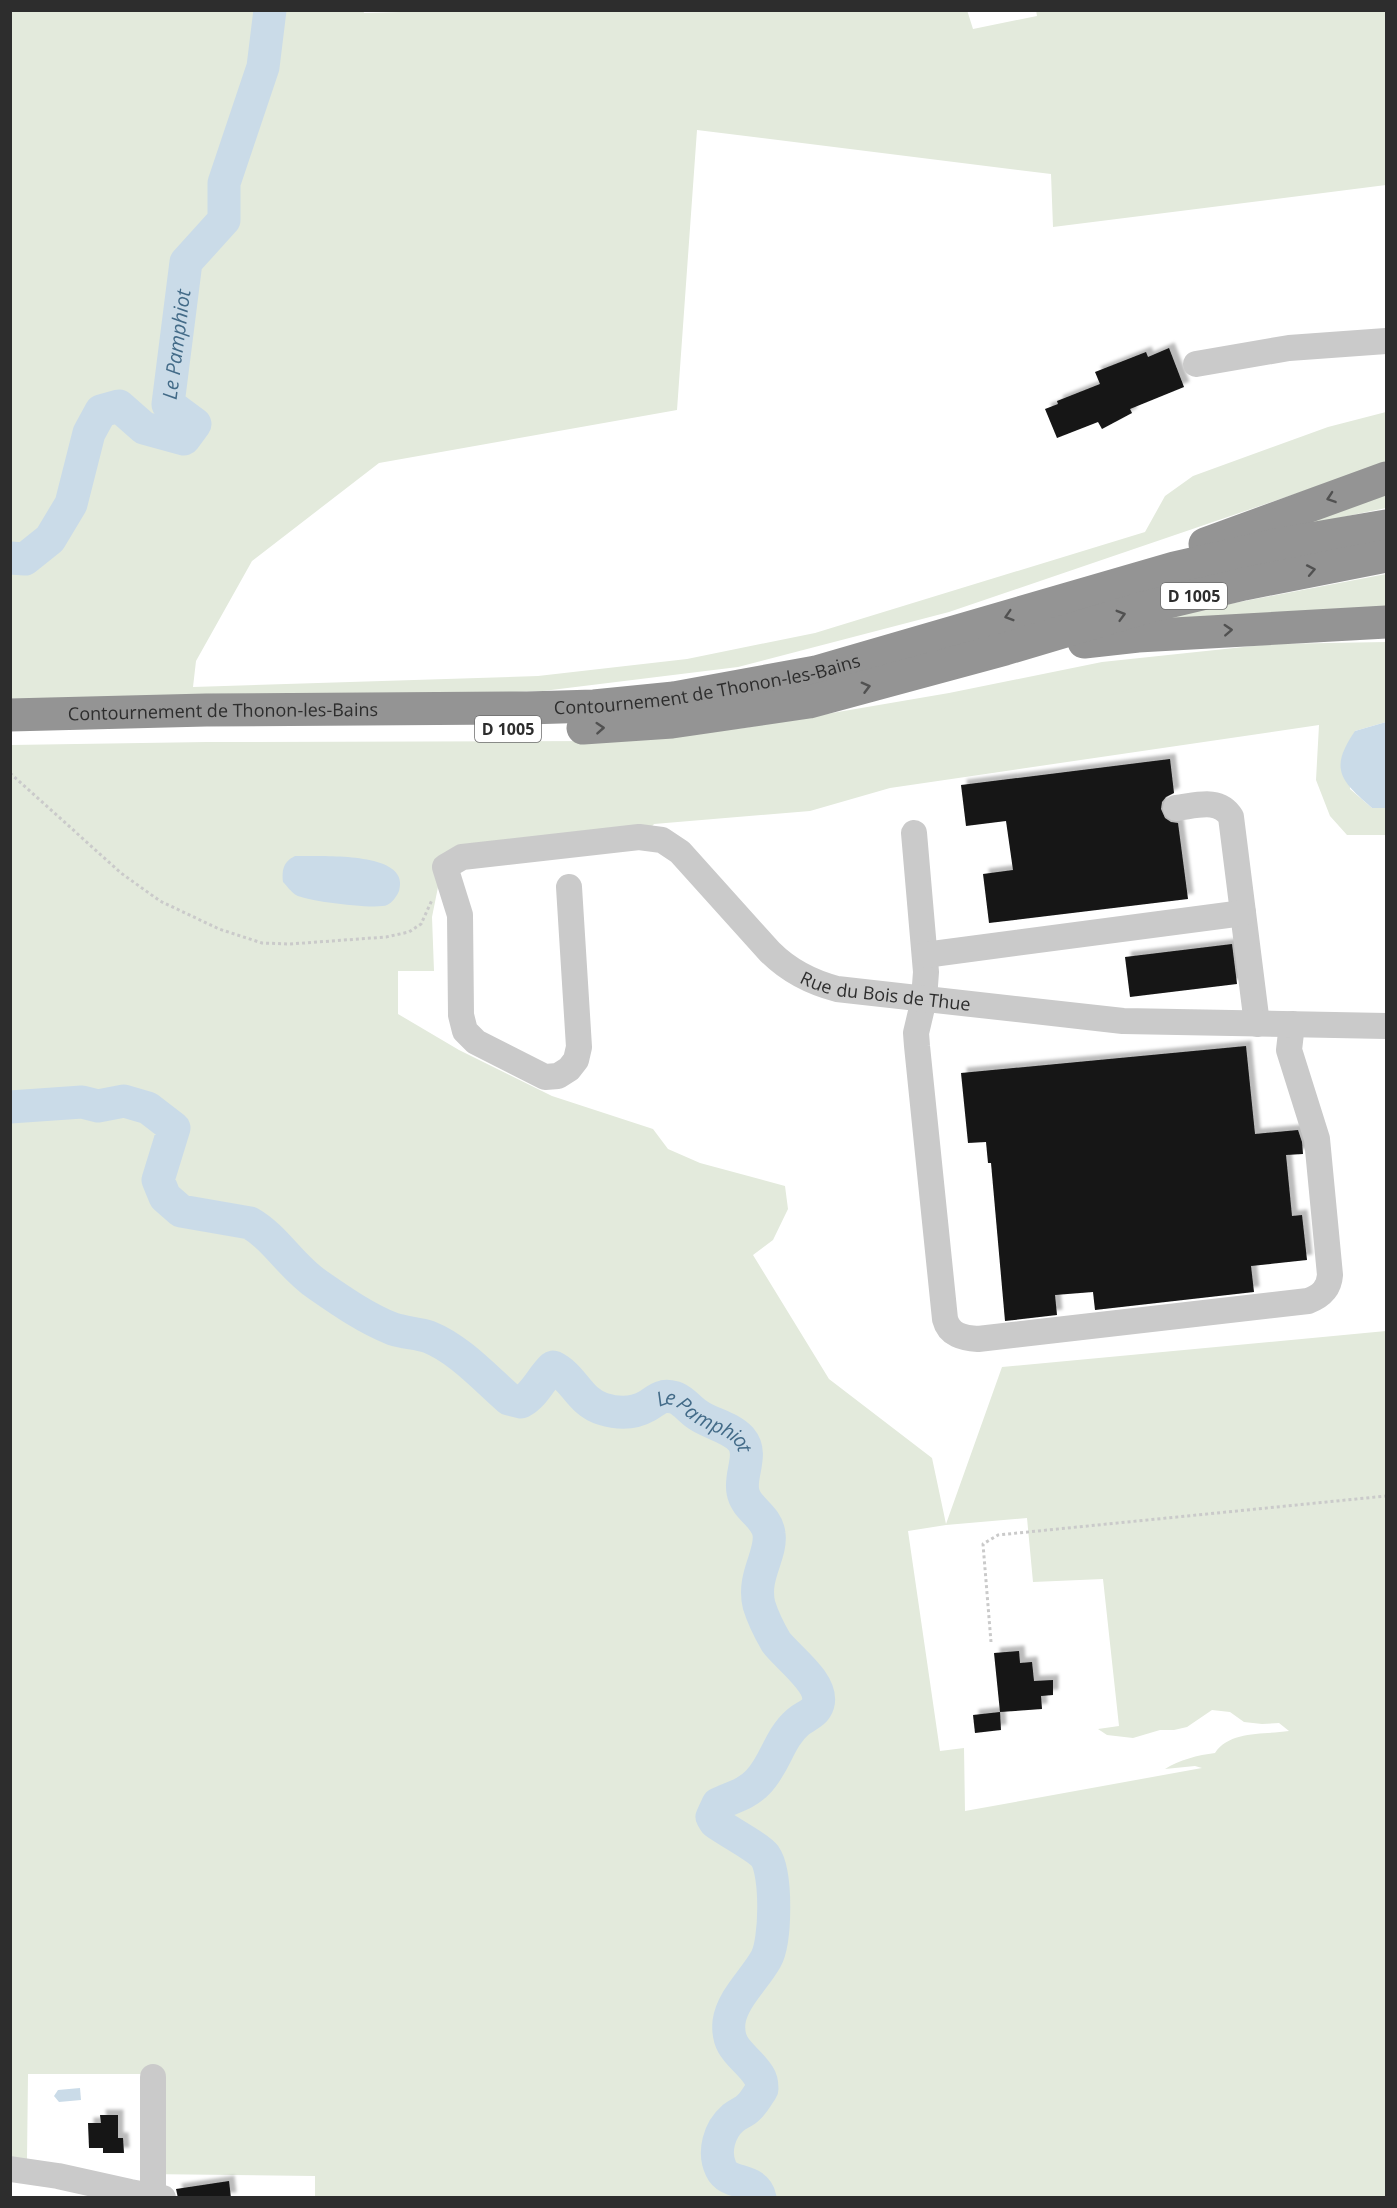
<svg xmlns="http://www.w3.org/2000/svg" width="1397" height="2208" font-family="'Open Sans',sans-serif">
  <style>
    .green { fill: #e3eadc; fill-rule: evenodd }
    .water { fill: #cadbe8 }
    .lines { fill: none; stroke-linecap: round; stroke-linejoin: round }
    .river { stroke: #cadbe8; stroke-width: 33 }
    .building { fill: #141414; filter: url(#shadow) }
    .path { stroke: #cacaca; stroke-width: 3; stroke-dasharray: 3 3; stroke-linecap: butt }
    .minor { stroke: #cacaca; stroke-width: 26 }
    .highway { stroke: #949494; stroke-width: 33 }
    .oneway { stroke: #515151 }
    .labels { text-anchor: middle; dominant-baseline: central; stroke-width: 6; stroke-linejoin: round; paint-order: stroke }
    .shield { fill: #fff; stroke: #6c6c6c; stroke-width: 1.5 }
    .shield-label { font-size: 16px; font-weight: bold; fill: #2d2d2d }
    .street-label { font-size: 18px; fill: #2d2d2d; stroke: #fff }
    .water-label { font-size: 20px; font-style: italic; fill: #436b88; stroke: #fff }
  </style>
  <defs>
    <filter id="shadow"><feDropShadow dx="5.5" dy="-5.5" stdDeviation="1.5" flood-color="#0004"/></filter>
  </defs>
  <rect width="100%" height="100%" fill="#fff"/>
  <!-- green -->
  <g class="green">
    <path d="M 363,10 L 364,13 L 472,10 L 967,10 L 973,29 L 1037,16 L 1036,10 L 1386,11 L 1386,185 L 1053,227 L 1051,174 L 697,130 L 677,410 L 379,463 L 252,561 L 196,661 L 193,687 L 538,676 L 687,659 L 815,633 L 1145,532 L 1165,496 L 1193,476 L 1328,427 L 1386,412 L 1386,463 L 949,612 L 738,667 L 543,691 L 113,705 L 11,705 L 11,11 Z"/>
    <path d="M 1386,489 L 1386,508 L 1267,533 Z"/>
    <path d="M 1386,574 L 1386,617 L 1172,621 L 1172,615 Z"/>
    <path d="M 1386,642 L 1386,722 L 1355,731 L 1350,789 L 1372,808 L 1386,808 L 1386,835 L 1347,835 L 1330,816 L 1316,780 L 1319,725 L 890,788 L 810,811 L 654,824 L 633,848 L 465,867 L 438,887 L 432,917 L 434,971 L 398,971 L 398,1014 L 459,1050 L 552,1096 L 653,1129 L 668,1149 L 700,1163 L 785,1186 L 788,1209 L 773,1240 L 753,1255 L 829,1379 L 932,1458 L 946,1524 L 1002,1367 L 1386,1331 L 1386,2197 L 315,2197 L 315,2176 L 144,2174 L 144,2074 L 28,2074 L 27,2159 L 11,2157 L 11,745 L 207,742 L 609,741 L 744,728 L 949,693 L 1102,662 L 1272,644 ZM 1027,1518 L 1033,1582 L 1103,1579 L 1119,1726 L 1098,1729 L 1107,1735 L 1133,1738 L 1160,1730 L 1174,1730 L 1187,1727 L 1212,1710 L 1230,1712 L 1244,1722 L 1262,1724 L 1279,1723 L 1289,1731 C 1264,1735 1230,1730 1215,1753 C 1198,1755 1179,1760 1165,1769 L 1195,1766 L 1202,1768 L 965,1811 L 964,1748 L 940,1751 L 908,1531 L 946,1525 Z"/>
  </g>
  <!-- water -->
  <g class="water">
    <path d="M 1386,722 L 1386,808 L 1372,808 C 1340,780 1329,769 1355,731 Z"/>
    <path d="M 295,856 C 317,857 412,850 399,891 C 397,896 392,903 387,905 C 377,910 305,901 296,895 C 291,892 287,886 283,882 C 282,870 283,862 295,856 Z"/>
    <path d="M 80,2088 L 81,2100 L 59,2102 L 54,2096 L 58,2090 Z"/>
  </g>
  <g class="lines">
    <!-- river -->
    <g class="river">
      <path id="s1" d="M 10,558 L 25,559 L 50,539 L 71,504 L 89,433 L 101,411 L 119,406 L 144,428 L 184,439 L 195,424 L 168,404 L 186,262 L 224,220 L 224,183 L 263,67 L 270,10"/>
      <path id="s2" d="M 10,1107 L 82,1102 L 98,1106 L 124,1101 L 148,1108 L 174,1128 L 158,1180 L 165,1197 L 181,1211 L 250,1223 C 276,1238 292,1268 318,1285 C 341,1301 367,1319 393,1329 C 405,1333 418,1333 429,1337 C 459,1349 485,1378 509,1399 L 521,1402 C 535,1395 541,1378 553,1367 C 574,1377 579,1402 603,1409 C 619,1414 633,1414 647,1406 C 652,1403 658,1398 663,1397 C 667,1395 672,1397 676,1398 C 685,1402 690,1410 698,1415 C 711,1424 730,1427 741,1439 C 754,1454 739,1475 743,1492 C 746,1509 767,1516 769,1534 C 772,1555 752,1576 759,1605 C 763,1618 769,1630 776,1642 C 787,1657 824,1683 818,1704 C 815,1714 805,1716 798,1722 C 779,1738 775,1765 758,1782 C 747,1794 733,1797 718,1804 L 712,1817 L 715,1822 C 727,1831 758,1847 765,1856 C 777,1873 776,1941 766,1959 C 755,1979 732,1999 729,2022 C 726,2051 747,2056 759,2076 C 761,2079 762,2085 762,2089 C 758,2095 754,2103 748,2108 C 744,2112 738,2114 733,2118 C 719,2130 713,2152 721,2169 C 729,2186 756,2177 760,2198"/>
    </g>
  </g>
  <!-- building -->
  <g class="building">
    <path d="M 1169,348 L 1184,387 L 1130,409 L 1132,413 L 1102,429 L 1098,422 L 1057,438 L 1045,409 L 1058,404 L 1057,401 L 1100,384 L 1095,372 L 1146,352 L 1148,357 Z"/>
    <path d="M 1170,759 L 1174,793 L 1166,797 L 1162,802 L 1161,809 L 1165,818 L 1171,822 L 1178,823 L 1188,899 L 989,923 L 983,874 L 1013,870 L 1006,821 L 966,826 L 961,785 Z"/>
    <path d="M 1232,944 L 1237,984 L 1130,997 L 1125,957 Z"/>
    <path d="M 1246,1046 L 1255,1134 L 1298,1130 L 1302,1142 L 1303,1154 L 1286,1155 L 1292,1216 L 1302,1215 L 1307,1260 L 1251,1266 L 1254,1292 L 1095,1310 L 1093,1292 L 1055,1295 L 1057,1315 L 1005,1321 L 991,1163 L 988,1163 L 986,1142 L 968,1143 L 961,1073 Z"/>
    <path d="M 1019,1651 L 1020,1663 L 1032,1662 L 1034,1681 L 1053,1680 L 1053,1695 L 1041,1696 L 1042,1709 L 1000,1712 L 994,1653 Z"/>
    <path d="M 1000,1712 L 1001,1730 L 975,1733 L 973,1715 Z"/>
    <path d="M 100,2115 L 118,2115 L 118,2138 L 123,2138 L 124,2153 L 103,2153 L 103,2148 L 89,2148 L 88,2123 L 101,2123 Z"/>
    <path d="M 229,2181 L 231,2198 L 178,2198 L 176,2189 Z"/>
  </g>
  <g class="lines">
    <!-- path -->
    <g class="path">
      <path d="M 10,773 L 121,873 L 160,901 L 219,929 L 262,943 L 290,944 L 386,937 L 409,932 L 421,924 L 432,900"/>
      <path d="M 991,1642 L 983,1544 L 998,1535 L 1386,1496"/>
    </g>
    <!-- minor -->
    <g class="minor">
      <path d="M 1196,364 L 1289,348 L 1386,341"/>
      <path d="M 1176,808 C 1195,806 1219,797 1231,817 L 1257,1024"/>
      <path d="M 914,833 L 926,972 L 924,999 L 916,1033 L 917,1046 L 945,1319 C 949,1335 963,1338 978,1339 L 1308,1301 C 1321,1296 1329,1289 1330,1275 L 1317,1139 L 1289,1050 L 1292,1024"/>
      <path id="s3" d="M 569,887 L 579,1047 L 576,1060 L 569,1069 L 558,1076 L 545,1077 L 476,1042 L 465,1031 L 461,1015 L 460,915 L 445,867 L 462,857 L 639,837 L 662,840 L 680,852 L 770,952 C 789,971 810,982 837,989 L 1123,1021 L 1386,1026"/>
      <path d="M 925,955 L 1243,913"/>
      <path d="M 10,2169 L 58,2176 L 130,2192 L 163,2198"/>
      <path d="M 153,2195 L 153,2077"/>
    </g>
    <!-- highway -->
    <g class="highway">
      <path d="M 1205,544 L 1386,478"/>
      <path d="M 1084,642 L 1138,636 L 1386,622"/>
      <path id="s4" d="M 10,715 L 206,710 L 527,708 L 594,706 L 674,698 L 816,672 L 1174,568 L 1275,545 L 1386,526"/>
      <path d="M 583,728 L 672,722 L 809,702 L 1005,649 L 1143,608 L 1244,584 L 1386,556"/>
    </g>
  </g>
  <!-- one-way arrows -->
  <defs><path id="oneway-chevron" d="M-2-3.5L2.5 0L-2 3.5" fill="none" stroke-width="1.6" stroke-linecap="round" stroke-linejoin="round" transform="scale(1.5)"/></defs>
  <g class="oneway">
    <use href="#oneway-chevron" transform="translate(1331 498) rotate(161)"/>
    <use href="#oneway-chevron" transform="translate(1311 570) rotate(-11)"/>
    <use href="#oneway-chevron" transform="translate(1121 615) rotate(-16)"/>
    <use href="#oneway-chevron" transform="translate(1009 616) rotate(163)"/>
    <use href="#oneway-chevron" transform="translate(1228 630) rotate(-3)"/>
    <use href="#oneway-chevron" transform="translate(866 687) rotate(-15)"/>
    <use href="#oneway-chevron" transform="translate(600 728) rotate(-4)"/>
  </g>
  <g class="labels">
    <!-- shield labels -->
    <g class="shield">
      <rect x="1161" y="583" width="66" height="26" rx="4.5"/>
      <rect x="475" y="716" width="66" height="26" rx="4.5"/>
    </g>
    <g class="shield-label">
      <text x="1194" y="596">D 1005</text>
      <text x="508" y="729">D 1005</text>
    </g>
    <!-- street labels -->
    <g class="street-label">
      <text stroke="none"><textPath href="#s4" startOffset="699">Contournement de Thonon-les-Bains</textPath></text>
      <text stroke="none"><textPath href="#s4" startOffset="213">Contournement de Thonon-les-Bains</textPath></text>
      <text stroke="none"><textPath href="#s3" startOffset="974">Rue du Bois de Thue</textPath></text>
    </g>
    <!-- water labels -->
    <g class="water-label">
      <text stroke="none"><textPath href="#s1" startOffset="392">Le Pamphiot</textPath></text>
      <text stroke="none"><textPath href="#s2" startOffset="894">Le Pamphiot</textPath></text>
    </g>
  </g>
  <!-- border -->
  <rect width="1397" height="2208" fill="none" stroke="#2d2d2d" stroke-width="24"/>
</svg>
